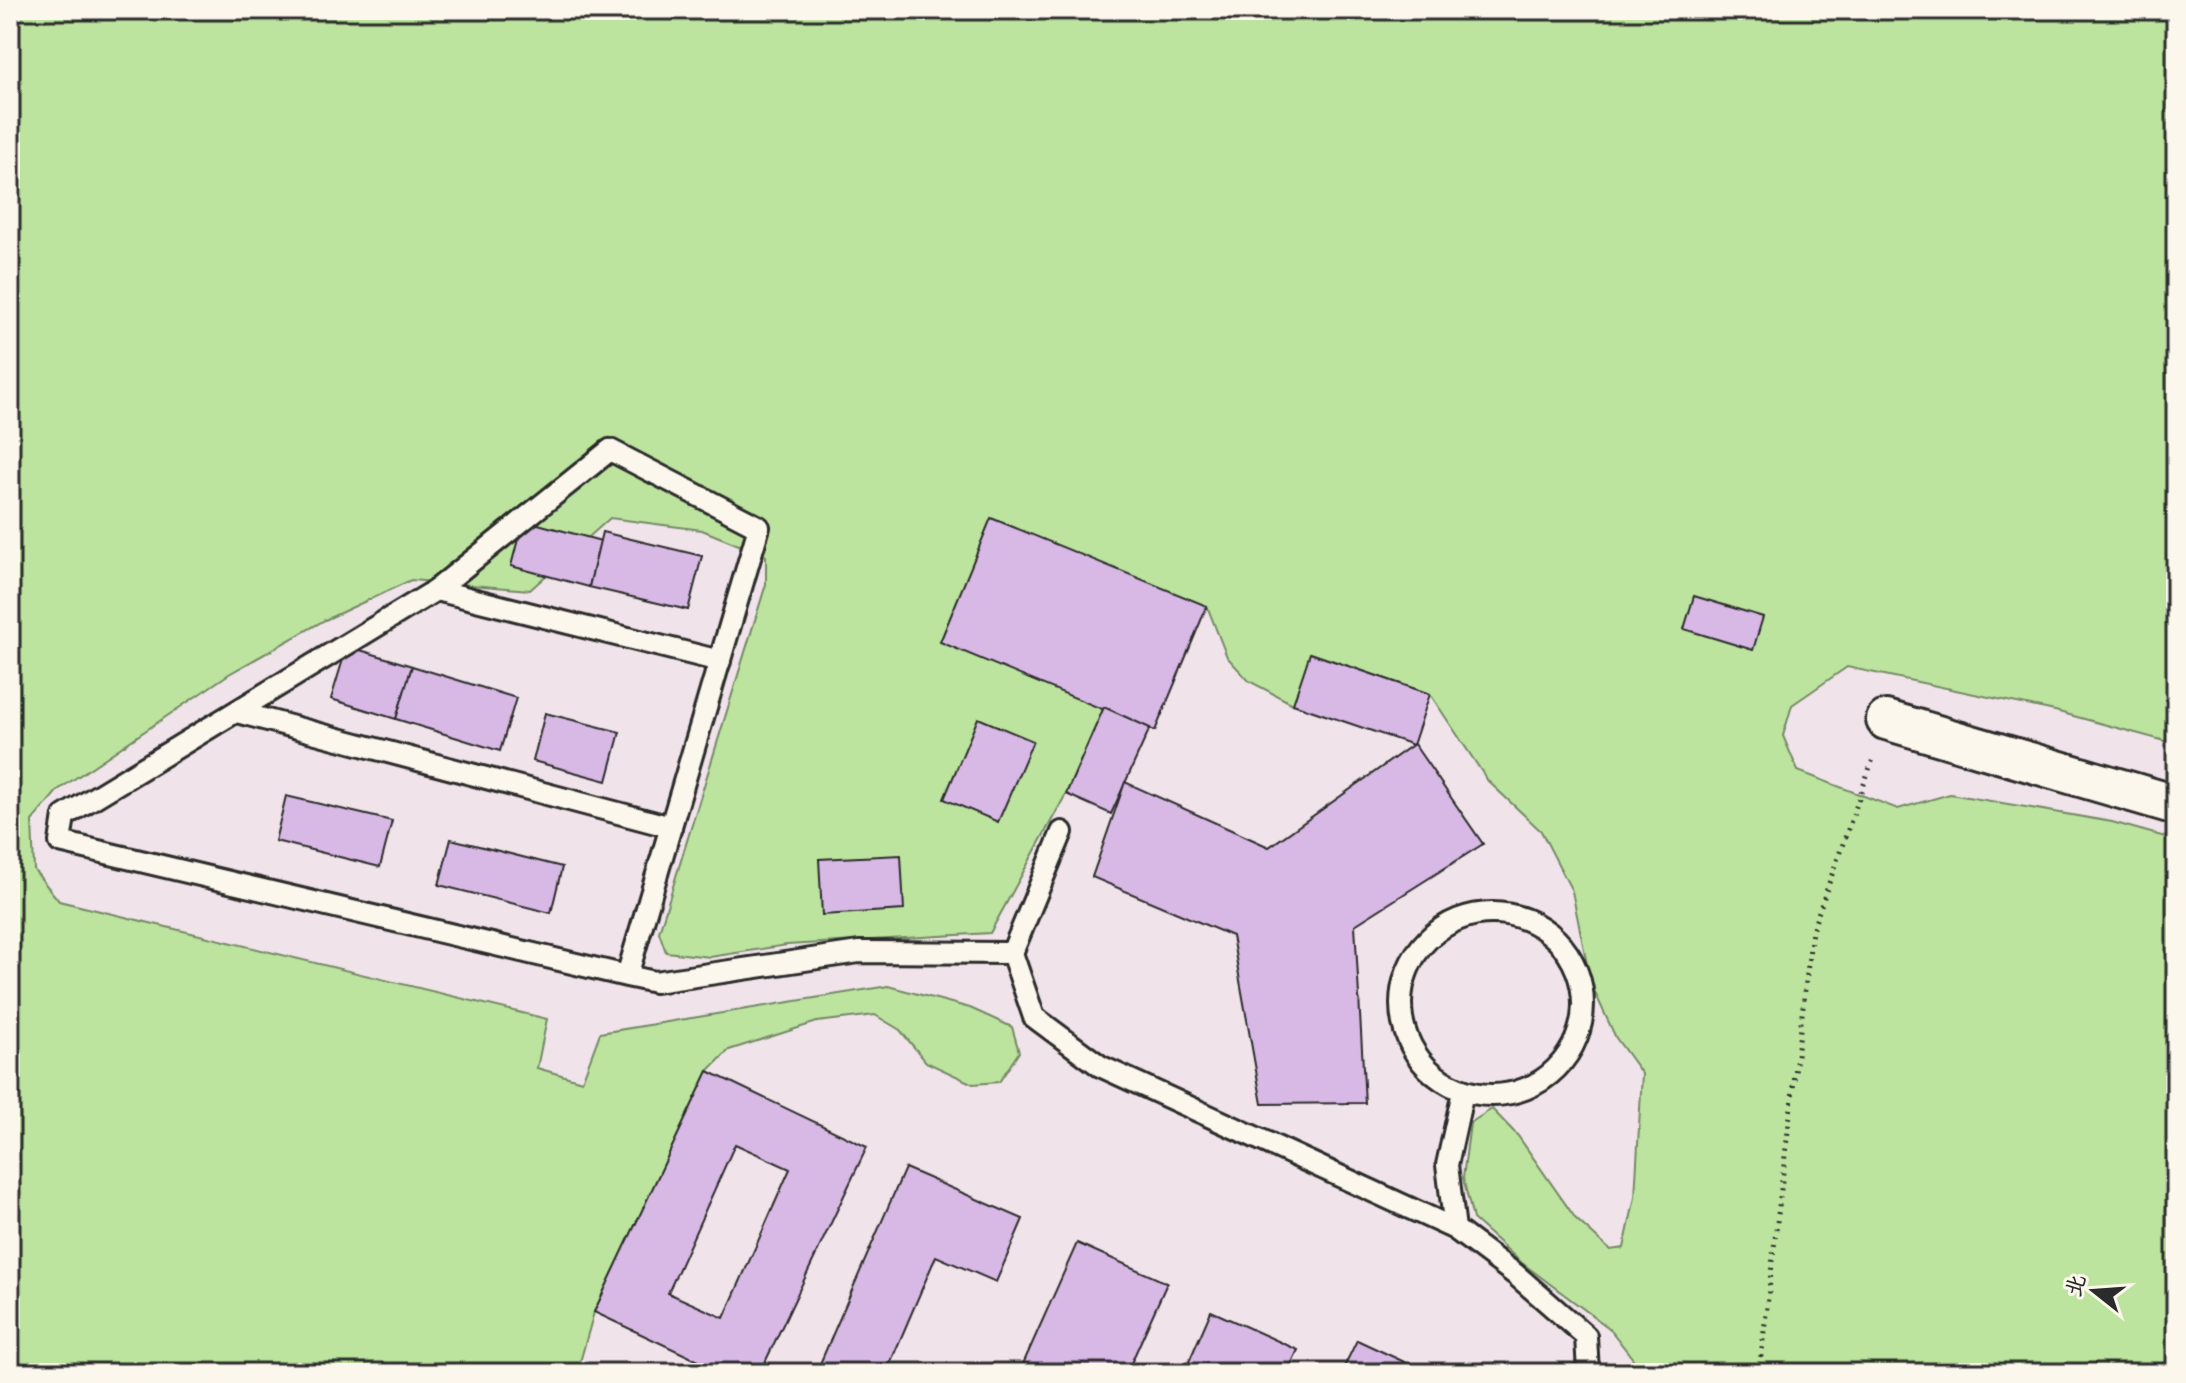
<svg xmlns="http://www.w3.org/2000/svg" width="2186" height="1383" font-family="'Balsamiq Sans','LXGW WenKai TC',sans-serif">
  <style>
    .green { fill: #bce49f; stroke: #748865; stroke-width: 2 }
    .building { fill: #d8b9e6; stroke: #2b2b2b; stroke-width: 2; fill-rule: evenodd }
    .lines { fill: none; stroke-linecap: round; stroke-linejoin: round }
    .service-casing { stroke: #2b2b2b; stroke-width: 26 }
    .minor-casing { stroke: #2b2b2b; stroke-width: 44 }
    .path { stroke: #2b2b2b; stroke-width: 5; stroke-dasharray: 2 6; stroke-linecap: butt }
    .service { stroke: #fbf7ec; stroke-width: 20 }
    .minor { stroke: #fbf7ec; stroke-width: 38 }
  </style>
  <rect width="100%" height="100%" fill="#f0e4ea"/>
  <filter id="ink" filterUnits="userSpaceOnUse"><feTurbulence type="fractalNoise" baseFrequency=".0125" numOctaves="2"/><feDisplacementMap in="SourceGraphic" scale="16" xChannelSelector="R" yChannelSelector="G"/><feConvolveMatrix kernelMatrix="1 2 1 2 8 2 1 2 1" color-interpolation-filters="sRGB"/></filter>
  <g filter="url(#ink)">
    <!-- green -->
    <path class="green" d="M 10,10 L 2176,10 L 2176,744 L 2055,711 L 1847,667 L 1792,705 L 1783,736 L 1798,771 L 1898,809 L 1950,794 L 2112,822 L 2176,840 L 2176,1373 L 1640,1373 L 1640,1368 L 1609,1328 L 1522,1263 L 1473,1219 L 1463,1178 L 1470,1123 L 1492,1109 L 1518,1136 L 1576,1219 L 1610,1250 L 1624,1248 L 1635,1197 L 1642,1074 L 1616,1038 L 1591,984 L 1572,891 L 1541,831 L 1488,781 L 1430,694 L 1311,653 L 1293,704 L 1249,681 L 1227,657 L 1207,606 L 1104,707 L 1066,794 L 990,933 L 787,945 L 710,957 L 666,952 L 659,932 L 766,584 L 766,556 L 702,530 L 610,518 L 530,590 L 411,580 L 325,620 L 229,674 L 58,790 L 32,821 L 34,870 L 59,901 L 547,1019 L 537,1068 L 582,1081 L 600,1033 L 888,986 L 970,1008 L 1012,1027 L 1019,1052 L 999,1082 L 973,1084 L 926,1062 L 900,1030 L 875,1015 L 817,1022 L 729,1050 L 708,1071 L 594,1312 L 577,1373 L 10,1373 Z"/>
    <!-- building -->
    <g class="building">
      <path d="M 991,518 L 1207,606 L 1155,731 L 940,642 Z"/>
      <path d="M 523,520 L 601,541 L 589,587 L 511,566 Z"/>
      <path d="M 602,532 L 702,556 L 688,610 L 589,587 Z"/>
      <path d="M 1694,596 L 1763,617 L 1753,650 L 1684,629 Z"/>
      <path d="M 347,646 L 412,666 L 396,719 L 331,699 Z"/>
      <path d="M 1310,653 L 1430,694 L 1413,745 L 1293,704 Z"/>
      <path d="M 412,666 L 516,698 L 500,751 L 396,719 Z"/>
      <path d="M 1104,707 L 1150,728 L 1111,814 L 1066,794 Z"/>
      <path d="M 545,713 L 620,732 L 607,781 L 533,761 Z"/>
      <path d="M 978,718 L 1033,741 L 998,822 L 944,799 Z"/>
      <path d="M 1414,744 L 1483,844 L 1355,925 L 1365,1103 L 1262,1104 L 1232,936 L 1092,877 L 1125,782 L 1269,847 Z"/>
      <path d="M 286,796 L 392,821 L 380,867 L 275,841 Z"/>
      <path d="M 451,839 L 562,867 L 551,913 L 439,885 Z"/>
      <path d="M 901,855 L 904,910 L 822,915 L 819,859 Z"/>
      <path d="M 708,1071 L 867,1147 L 760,1373 L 724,1373 L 594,1312 ZM 735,1144 L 790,1169 L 724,1318 L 668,1293 Z"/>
      <path d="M 905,1168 L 1023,1219 L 996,1282 L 936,1256 L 886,1373 L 816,1373 Z"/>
      <path d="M 1077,1243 L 1167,1283 L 1128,1370 L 1135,1373 L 1019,1373 Z"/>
      <path d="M 1211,1311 L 1298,1350 L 1287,1373 L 1184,1373 Z"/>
      <path d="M 1357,1340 L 1428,1373 L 1341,1373 Z"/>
    </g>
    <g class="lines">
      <!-- service casing -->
      <g class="service-casing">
        <g id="service">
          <path d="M 436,590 L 720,661"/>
          <path d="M 237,712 L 671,827"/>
          <circle cx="1492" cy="1004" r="91"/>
          <path d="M 1012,953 L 1062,832"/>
          <path d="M 627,976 L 759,527 L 610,450 L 436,590 L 64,816 L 60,842 L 627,976 L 655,982 L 859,952 L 1012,953 L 1034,1017 L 1100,1066 L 1455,1229"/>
          <path d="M 1463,1092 L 1447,1165 L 1455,1229 L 1515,1274 L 1586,1336 L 1588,1373"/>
        </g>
      </g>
      <!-- minor casing -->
      <g class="minor-casing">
        <path id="minor" d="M 1886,720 L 2176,805"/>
      </g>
      <!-- path -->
      <path class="path" d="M 1759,1373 L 1812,931 L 1874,756"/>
      <!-- service -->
      <use href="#service" class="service"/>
      <!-- minor -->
      <use href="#minor" class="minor"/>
    </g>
  </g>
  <!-- margin -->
  <rect width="2186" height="1383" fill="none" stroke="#fbf7ec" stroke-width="40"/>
  <rect x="20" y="20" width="2146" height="1343" fill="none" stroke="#2b2b2b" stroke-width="3" filter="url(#ink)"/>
  <!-- north arrow -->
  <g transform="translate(2094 1291) rotate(287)" stroke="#fbf7ec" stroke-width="6" paint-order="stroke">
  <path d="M0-6L14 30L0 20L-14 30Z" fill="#2b2b2b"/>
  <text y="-12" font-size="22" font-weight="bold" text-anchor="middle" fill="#2b2b2b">北</text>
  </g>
</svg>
